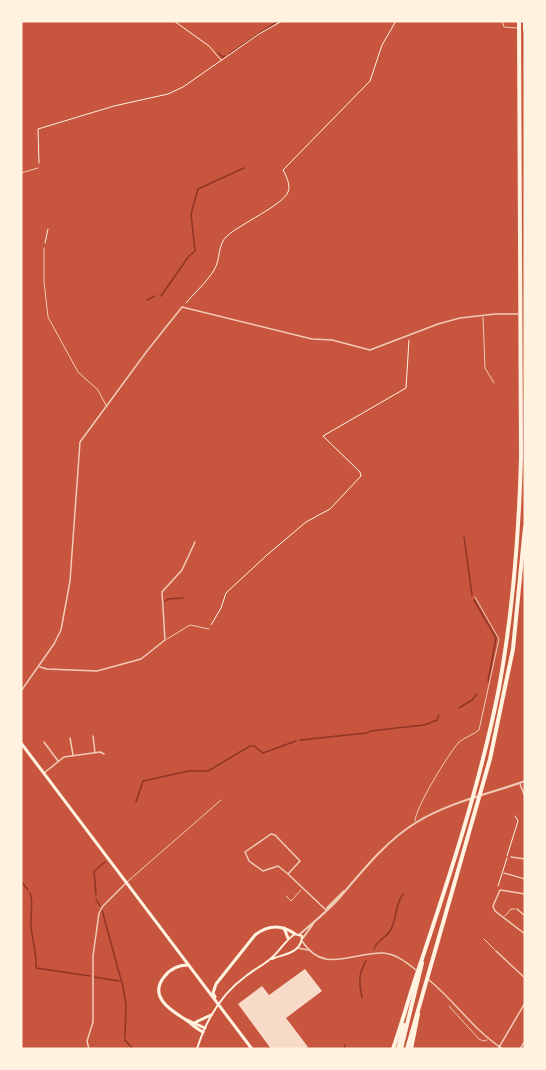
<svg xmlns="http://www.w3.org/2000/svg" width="546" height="1070" font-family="'DM Sans',sans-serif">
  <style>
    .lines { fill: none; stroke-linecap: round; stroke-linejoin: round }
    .stream { stroke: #8f3625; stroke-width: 1.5 }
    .building { fill: #f7dbc8 }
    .path { stroke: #fff3e0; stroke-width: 1 }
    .service { stroke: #f1ccb7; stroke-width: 1 }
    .minor { stroke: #f1ccb7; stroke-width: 1.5 }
    .tertiary { stroke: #f1ccb7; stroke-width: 2 }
    .secondary { stroke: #fff3e0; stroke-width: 2 }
    .primary { stroke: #fff3e0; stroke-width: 3 }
    .motorway { stroke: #fff3e0; stroke-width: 4 }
  </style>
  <rect width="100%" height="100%" fill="#c8553d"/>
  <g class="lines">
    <!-- stream -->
    <g class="stream">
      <path d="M 218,53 L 223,57 L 225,56"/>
      <path d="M 229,54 L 278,21"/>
      <path d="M 161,296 L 189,256 L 195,251 L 191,214 L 198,189 L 244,168"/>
      <path d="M 147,300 L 155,296"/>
      <path d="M 464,537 L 472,595"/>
      <path d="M 474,600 L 496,638 L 488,681"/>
      <path d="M 165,601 L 168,599 L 183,598"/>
      <path d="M 459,708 L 472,700 L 477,694"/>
      <path d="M 300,740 L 367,733 L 370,731 L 424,725 L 437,720 L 439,715"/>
      <path d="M 136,802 L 143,781 L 189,771 L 208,771 L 250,746 L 254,746 L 263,753 L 296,741"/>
      <path d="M 21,881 L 28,890"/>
      <path d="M 30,893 C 34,905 30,914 31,926 C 32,941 37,951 36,968 L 90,976"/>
      <path d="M 96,895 L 94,871 L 105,862"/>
      <path d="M 96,899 L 100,906"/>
      <path d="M 102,910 L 123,987 L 126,1004 L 125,1038"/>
      <path d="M 374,949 C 377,940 385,939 390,931 C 397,920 394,907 403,894"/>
      <path d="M 94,977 L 119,981"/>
      <path d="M 362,998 C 359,983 358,974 366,961"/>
      <path d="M 125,1040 L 133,1049"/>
      <path d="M 344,1049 L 345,1045"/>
    </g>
  </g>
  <!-- building -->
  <path class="building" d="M 305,969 L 322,991 L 286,1018 L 308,1047 L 305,1049 L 271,1049 L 238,1004 L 262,986 L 269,995 Z"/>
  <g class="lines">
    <!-- path -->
    <g class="path">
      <path d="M 174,21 L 209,46 L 221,60"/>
      <path d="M 39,163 L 38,129 L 114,106 L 168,94 L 183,87 L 259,34 L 282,21"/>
      <path d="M 45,243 L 48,229"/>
      <path d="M 186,303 C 195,292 207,282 214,270 C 221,259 217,245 227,236 C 240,224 283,205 288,192 C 291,186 286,175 283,170 L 370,81 L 382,45 L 396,21"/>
      <path d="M 211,625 L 221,608 L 226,593 L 267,555 L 306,522 L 330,509 L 361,476 L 360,472 L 323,436 L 406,388 L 409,340"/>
      <path d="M 507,856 L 518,821 L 515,816"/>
      <path d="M 504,873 L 525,879"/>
      <path d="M 498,886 L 507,858"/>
    </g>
    <!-- service -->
    <g class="service">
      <path d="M 502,21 L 504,27 L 517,28"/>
      <path d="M 21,173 L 38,168"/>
      <path d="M 44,248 L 44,281 L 48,317 L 78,372 L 98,390 L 107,407"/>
      <path d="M 483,317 L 485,368 L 494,383"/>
      <path d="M 167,639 L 190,625 L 209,629"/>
      <path d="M 415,821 C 415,808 449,753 459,742 C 465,737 473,735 479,730 L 499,639 L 475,597"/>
      <path d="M 127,882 L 221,800"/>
      <path d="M 286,896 L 291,901 L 301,890"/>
      <path d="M 505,916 L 511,909 L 515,909"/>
      <path d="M 484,939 L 495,950"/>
      <path d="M 449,1006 L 479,1039 L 483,1041 L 487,1040"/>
    </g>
    <!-- minor -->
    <g class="minor">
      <path d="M 40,667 L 47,669 L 97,671 L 141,659 L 165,640 L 162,592 L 182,570 L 195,542"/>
      <path d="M 21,691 L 54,644 L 61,630 L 70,581 L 80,442 L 147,351 L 182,307 L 312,339 L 332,340 L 370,350 L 438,324 L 460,318 L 495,314 L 518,314"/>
      <path d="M 93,736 L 95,753"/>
      <path d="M 70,738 L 73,755"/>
      <path d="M 44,742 L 58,761"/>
      <path d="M 44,773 L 64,757 L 100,752 L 104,754"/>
      <path d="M 520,784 L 525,797"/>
      <path d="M 511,857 L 525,859"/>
      <path d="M 288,874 L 278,866 L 263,871 L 249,861 L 245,852 L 271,834 L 275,835 L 300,861 L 288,874 L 326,910"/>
      <path d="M 525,894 L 500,890 L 493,906 L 495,911 L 525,934"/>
      <path d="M 517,909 L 525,916"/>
      <path d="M 302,941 C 324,975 352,952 383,953 C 396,954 406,962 416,970"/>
      <path d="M 298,948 L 308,950"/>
      <path d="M 496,951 L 525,978"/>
      <path d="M 429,980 C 456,1002 474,1031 503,1049"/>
      <path d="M 89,1049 L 87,1041 L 93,1022 L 93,956 L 99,913 L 103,906 L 126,883"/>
      <path d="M 498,1049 L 525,1003"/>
      <path d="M 520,1049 L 525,1041"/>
    </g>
    <!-- tertiary -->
    <g class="tertiary">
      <path d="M 327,908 L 344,891"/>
      <path d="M 300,934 C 314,922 329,910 341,896 C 363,870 387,840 417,822 C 450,802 489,794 525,781"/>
      <path d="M 303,938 L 313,924"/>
    </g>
    <!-- secondary -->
    <path class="secondary" d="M 197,1049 C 206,1020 221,994 246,976 C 253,970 262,966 269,960 C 280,952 284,941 295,934 L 302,936 C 302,953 284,954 272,959"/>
    <!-- primary -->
    <g class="primary">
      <path d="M 21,743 L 252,1049"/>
      <path d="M 284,928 L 288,938"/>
      <path d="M 188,965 C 178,965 170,969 164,977 C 149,996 169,1009 183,1018 C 190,1022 195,1028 203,1032"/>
      <path d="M 215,997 L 213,993 L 216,984 L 255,935 C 268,925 281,924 295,934"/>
      <path d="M 187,1020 L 205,1028"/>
      <path d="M 196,1022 L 211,1015"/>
    </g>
    <!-- motorway -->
    <g class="motorway">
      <path d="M 525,21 L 525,30"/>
      <path d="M 393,1049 C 402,1023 409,997 418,971 C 449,878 480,785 499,688 C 513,611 519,535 521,457 L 519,21"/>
      <path d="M 398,1049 L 404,1025"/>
      <path d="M 401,1049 L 422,963"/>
      <path d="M 407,1049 L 490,759 L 513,649 L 525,527"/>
      <path d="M 411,1049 L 418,1014"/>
    </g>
  </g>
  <!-- border -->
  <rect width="546" height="1070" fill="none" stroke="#fff3e0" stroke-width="45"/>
</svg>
